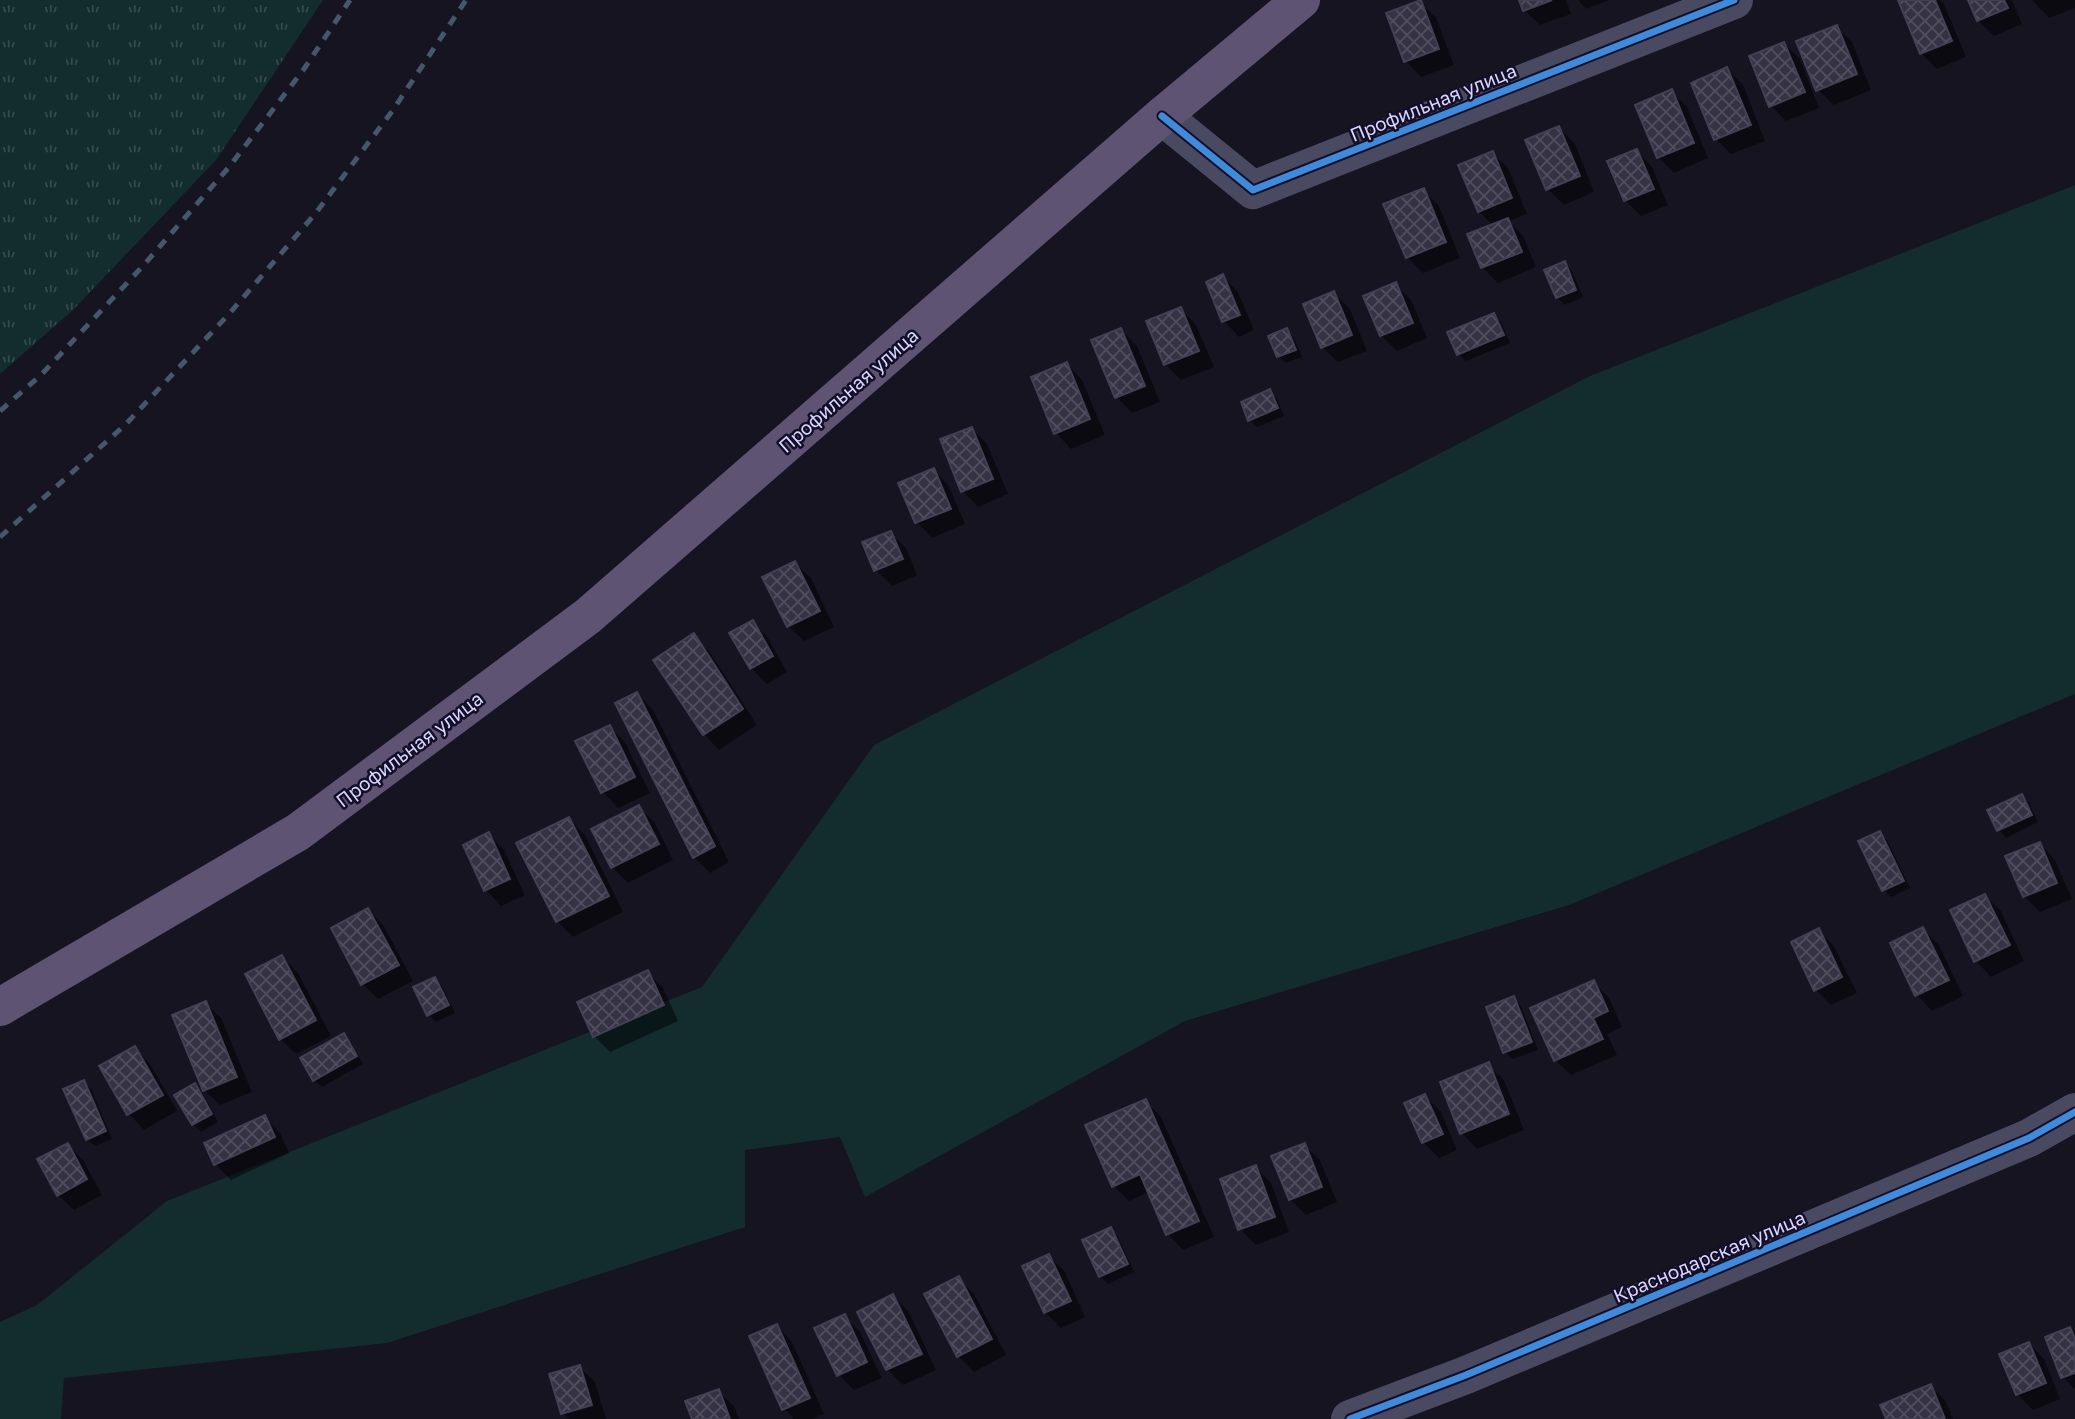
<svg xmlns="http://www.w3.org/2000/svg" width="2075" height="1419" font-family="'Golos Text',sans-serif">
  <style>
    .grass { fill: url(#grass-tufts) }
    .garden { fill: #132c2d }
    .shadow { fill: #0007 }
    .building { fill: url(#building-cross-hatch); stroke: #433f54; stroke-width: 2 }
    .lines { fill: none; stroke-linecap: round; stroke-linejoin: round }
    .minor { stroke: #4a4962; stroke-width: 38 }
    .major { stroke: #5e5373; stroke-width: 38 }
    .rail { stroke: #43596b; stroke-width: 5; stroke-dasharray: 10 9; stroke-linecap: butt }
    .cycleway-casing { stroke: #130f26; stroke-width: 11 }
    .cycleway { stroke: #408adc; stroke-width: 7 }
    .labels { text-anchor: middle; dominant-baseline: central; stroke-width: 5; stroke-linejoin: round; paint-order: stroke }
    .street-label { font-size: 19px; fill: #d9d4ff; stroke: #130f26 }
  </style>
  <defs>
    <pattern id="grass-tufts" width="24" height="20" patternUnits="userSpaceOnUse" patternTransform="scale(1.75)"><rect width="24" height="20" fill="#132c2d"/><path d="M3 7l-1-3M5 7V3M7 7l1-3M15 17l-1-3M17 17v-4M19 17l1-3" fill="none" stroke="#354a4c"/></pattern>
    <pattern id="building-cross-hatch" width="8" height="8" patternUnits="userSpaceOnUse" patternTransform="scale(1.75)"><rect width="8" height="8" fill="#343243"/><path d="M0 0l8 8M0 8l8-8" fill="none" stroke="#514f5f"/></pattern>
  </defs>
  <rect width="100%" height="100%" fill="#161421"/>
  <!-- grass -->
  <path class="grass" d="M 0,0 L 323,0 L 216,160 L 73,310 L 0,374 Z"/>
  <!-- garden -->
  <path class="garden" d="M 2075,185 L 2075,694 L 1569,905 L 1185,1021 L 865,1197 L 840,1137 L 745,1150 L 745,1227 L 387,1343 L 64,1378 L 61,1419 L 0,1419 L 0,1322 L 37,1305 L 167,1201 L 702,987 L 874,745 L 1590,376 Z"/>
  <!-- shadow -->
  <g class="shadow">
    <path d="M 1521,0 L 1566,0 L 1571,14 L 1540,25 L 1524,10 Z"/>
    <path d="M 1578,0 L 1610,0 L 1586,9 Z"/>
    <path d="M 1900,0 L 1940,0 L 1944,4 L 1966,57 L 1937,69 L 1921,53 Z"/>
    <path d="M 1970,0 L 2012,0 L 2022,24 L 1994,36 L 1978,20 Z"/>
    <path d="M 2032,0 L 2075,0 L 2075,8 L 2049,18 Z"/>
    <path d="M 1420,2 L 1436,18 L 1454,65 L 1421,77 L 1406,61 Z"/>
    <path d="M 1836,27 L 1852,42 L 1871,90 L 1834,105 L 1818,90 Z"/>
    <path d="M 1784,44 L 1800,59 L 1819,108 L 1786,121 L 1771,106 Z"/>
    <path d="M 1727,69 L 1743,85 L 1765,141 L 1731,154 L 1716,139 Z"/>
    <path d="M 1672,92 L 1687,107 L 1708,158 L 1674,173 L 1658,157 Z"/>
    <path d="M 1559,128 L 1575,144 L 1594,192 L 1564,205 L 1548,189 L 1528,141 Z"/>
    <path d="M 1637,151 L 1652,167 L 1668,205 L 1641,216 L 1625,200 Z"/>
    <path d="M 1493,153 L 1508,168 L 1527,214 L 1509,221 L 1523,236 L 1536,267 L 1498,283 L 1482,267 L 1493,226 L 1479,211 Z"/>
    <path d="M 1423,190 L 1439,206 L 1460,258 L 1423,273 L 1407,257 Z"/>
    <path d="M 1564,263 L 1572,271 L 1583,297 L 1565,305 L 1557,297 Z"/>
    <path d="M 1222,276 L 1238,292 L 1254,330 L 1239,337 L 1224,321 Z"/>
    <path d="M 1395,284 L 1411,300 L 1427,338 L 1397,351 L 1381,335 Z"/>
    <path d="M 1334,293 L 1350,309 L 1367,351 L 1338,362 L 1322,347 Z"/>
    <path d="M 1181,309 L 1196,325 L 1214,367 L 1181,380 L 1165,364 Z"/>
    <path d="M 1494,315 L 1501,322 L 1510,343 L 1466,361 L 1458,354 Z"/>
    <path d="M 1121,330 L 1137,346 L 1160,402 L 1132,413 L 1117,397 L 1094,341 Z"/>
    <path d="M 1286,330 L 1294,338 L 1302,357 L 1286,363 L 1278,356 Z"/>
    <path d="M 1067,364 L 1082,380 L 1105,435 L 1071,449 L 1056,433 Z"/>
    <path d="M 1270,391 L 1277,399 L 1284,416 L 1257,427 L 1250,420 Z"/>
    <path d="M 972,429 L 987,444 L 1008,494 L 978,507 L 963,491 Z"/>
    <path d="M 934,470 L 949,486 L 965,524 L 932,538 L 917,522 Z"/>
    <path d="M 890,533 L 906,548 L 917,575 L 892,586 L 876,570 Z"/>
    <path d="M 795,563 L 811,578 L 834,627 L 804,641 L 788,626 Z"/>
    <path d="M 753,622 L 768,638 L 787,672 L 767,684 L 751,668 Z"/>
    <path d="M 693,636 L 709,651 L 757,725 L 719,750 L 704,734 Z"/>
    <path d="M 637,694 L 653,710 L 729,862 L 710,873 L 694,857 Z"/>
    <path d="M 609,727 L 625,742 L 650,793 L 618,808 L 603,792 Z"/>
    <path d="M 2021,796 L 2029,803 L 2038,822 L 2006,838 L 1999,830 Z"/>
    <path d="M 639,807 L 655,823 L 673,860 L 628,883 L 612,867 Z"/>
    <path d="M 569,819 L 585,835 L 623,912 L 573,937 L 557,921 Z"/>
    <path d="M 1879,833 L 1887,840 L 1910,888 L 1891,897 L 1884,890 Z"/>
    <path d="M 489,834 L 504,850 L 525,895 L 501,906 L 486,890 Z"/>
    <path d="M 2040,844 L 2055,860 L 2072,899 L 2040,912 L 2024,896 Z"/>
    <path d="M 1985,896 L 2001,911 L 2024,961 L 1991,977 L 1976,961 Z"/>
    <path d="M 368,910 L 384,926 L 413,981 L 378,999 L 363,984 Z"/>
    <path d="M 1923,929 L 1939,945 L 1963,996 L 1932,1011 L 1917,995 L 1892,944 Z"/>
    <path d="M 1819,931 L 1834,946 L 1857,993 L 1831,1005 L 1816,990 Z"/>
    <path d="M 282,957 L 298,973 L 331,1036 L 296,1054 L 280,1039 Z"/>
    <path d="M 647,972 L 663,988 L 678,1021 L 610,1052 L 594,1036 Z"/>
    <path d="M 434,979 L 442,986 L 455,1013 L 436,1022 L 429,1015 Z"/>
    <path d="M 1594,982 L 1609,998 L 1622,1027 L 1607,1034 L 1617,1055 L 1571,1075 L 1555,1060 Z"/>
    <path d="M 1514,998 L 1521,1006 L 1538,1050 L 1512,1059 L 1505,1052 Z"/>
    <path d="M 205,1003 L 221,1018 L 252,1092 L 220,1105 L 204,1090 Z"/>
    <path d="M 344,1035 L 351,1043 L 363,1064 L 322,1087 L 314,1080 Z"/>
    <path d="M 135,1048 L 150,1064 L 177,1111 L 144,1130 L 129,1114 Z"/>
    <path d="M 1488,1065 L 1504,1080 L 1524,1130 L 1477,1149 L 1462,1133 Z"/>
    <path d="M 83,1082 L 91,1089 L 112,1139 L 95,1146 L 87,1139 Z"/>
    <path d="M 195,1085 L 202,1092 L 218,1122 L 201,1132 L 193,1124 L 176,1096 Z"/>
    <path d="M 1425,1096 L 1441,1112 L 1457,1150 L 1439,1158 L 1423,1142 Z"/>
    <path d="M 1145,1101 L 1161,1117 L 1214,1237 L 1183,1250 L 1168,1234 L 1149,1192 L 1129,1201 L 1114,1186 Z"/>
    <path d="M 265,1117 L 280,1133 L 289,1153 L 231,1180 L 215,1164 Z"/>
    <path d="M 68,1145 L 83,1160 L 102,1195 L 74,1210 L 58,1195 Z"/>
    <path d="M 1304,1145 L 1320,1160 L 1337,1202 L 1306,1215 L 1290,1199 Z"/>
    <path d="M 1256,1167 L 1271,1183 L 1289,1232 L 1256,1245 L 1240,1229 Z"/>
    <path d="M 1111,1229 L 1118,1237 L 1134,1272 L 1108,1284 L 1100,1276 Z"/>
    <path d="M 1049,1256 L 1065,1272 L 1085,1317 L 1061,1328 L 1045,1312 Z"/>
    <path d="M 958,1278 L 974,1294 L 1006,1355 L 974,1372 L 958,1356 L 926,1295 Z"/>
    <path d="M 893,1296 L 909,1312 L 936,1370 L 903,1385 L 887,1369 Z"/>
    <path d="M 844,1316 L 860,1332 L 882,1378 L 854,1390 L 839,1375 Z"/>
    <path d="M 777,1326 L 792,1342 L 824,1414 L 812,1419 L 794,1419 L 784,1409 Z"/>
    <path d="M 2070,1329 L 2075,1334 L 2075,1389 L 2063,1377 Z"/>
    <path d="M 2029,1344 L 2044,1359 L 2060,1399 L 2033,1410 L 2017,1394 Z"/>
    <path d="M 579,1367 L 595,1382 L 606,1419 L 569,1419 L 563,1413 Z"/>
    <path d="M 1931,1386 L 1946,1402 L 1953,1419 L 1888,1419 Z"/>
    <path d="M 718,1391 L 734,1406 L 739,1419 L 693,1419 Z"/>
  </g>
  <!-- building -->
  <g class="building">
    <path d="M 1421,0 L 1439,49 L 1404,62 L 1386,13 Z"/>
    <path d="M 1519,0 L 1552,0 L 1523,11 Z"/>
    <path d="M 1898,0 L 1935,0 L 1952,41 L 1920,54 Z"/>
    <path d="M 1968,0 L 2004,0 L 2008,8 L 1977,21 Z"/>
    <path d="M 1837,25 L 1857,74 L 1816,91 L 1796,41 Z"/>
    <path d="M 1784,42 L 1805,92 L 1769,107 L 1749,56 Z"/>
    <path d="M 1727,67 L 1751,125 L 1714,140 L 1691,83 Z"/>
    <path d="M 1672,89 L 1694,143 L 1657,158 L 1635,105 Z"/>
    <path d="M 1559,126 L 1580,176 L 1546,190 L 1525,140 Z"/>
    <path d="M 1637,149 L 1654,189 L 1624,201 L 1607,161 Z"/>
    <path d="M 1493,151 L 1512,198 L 1478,212 L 1458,165 Z"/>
    <path d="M 1424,188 L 1446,242 L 1406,258 L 1383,204 Z"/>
    <path d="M 1508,218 L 1522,252 L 1481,268 L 1467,234 Z"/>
    <path d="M 1565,261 L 1576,290 L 1556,298 L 1544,270 Z"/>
    <path d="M 1223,274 L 1240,315 L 1222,322 L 1206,282 Z"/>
    <path d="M 1396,282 L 1413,323 L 1380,336 L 1363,296 Z"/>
    <path d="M 1334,291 L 1352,335 L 1321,348 L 1303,304 Z"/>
    <path d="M 1181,307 L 1199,351 L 1164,365 L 1146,321 Z"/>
    <path d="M 1494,313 L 1504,335 L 1457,355 L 1447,332 Z"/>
    <path d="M 1121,328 L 1145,386 L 1115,398 L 1091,340 Z"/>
    <path d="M 1287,328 L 1296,350 L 1277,357 L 1268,336 Z"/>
    <path d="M 1067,362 L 1090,419 L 1054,434 L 1031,377 Z"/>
    <path d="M 1270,389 L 1278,408 L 1248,421 L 1241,402 Z"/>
    <path d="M 972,427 L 993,479 L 961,492 L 940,439 Z"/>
    <path d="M 934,468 L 951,509 L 915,523 L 898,483 Z"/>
    <path d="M 891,531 L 903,559 L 874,571 L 862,542 Z"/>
    <path d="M 795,561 L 820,611 L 787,627 L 762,577 Z"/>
    <path d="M 753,620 L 773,656 L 750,669 L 729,633 Z"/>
    <path d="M 694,633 L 743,709 L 703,735 L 653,660 Z"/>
    <path d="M 637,692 L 715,846 L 693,858 L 615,703 Z"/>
    <path d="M 610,725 L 635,777 L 601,793 L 575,741 Z"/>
    <path d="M 2022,794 L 2032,815 L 1997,831 L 1987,810 Z"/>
    <path d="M 639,805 L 659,844 L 611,868 L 591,829 Z"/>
    <path d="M 569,817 L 609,896 L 556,922 L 516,843 Z"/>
    <path d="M 1880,831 L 1904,881 L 1882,891 L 1858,841 Z"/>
    <path d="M 489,832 L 510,879 L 484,891 L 463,845 Z"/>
    <path d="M 2040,842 L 2057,883 L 2023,897 L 2005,856 Z"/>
    <path d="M 1985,894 L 2010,945 L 1974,962 L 1950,910 Z"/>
    <path d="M 368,908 L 399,965 L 361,985 L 331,928 Z"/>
    <path d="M 1923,927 L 1949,980 L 1915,996 L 1890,943 Z"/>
    <path d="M 1819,928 L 1842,977 L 1814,991 L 1791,942 Z"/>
    <path d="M 282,955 L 316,1020 L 279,1040 L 245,974 Z"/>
    <path d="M 648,970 L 664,1005 L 593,1037 L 577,1002 Z"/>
    <path d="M 435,977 L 449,1005 L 427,1016 L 413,987 Z"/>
    <path d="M 1594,980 L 1608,1011 L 1593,1018 L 1603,1039 L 1554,1061 L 1530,1008 Z"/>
    <path d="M 1514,996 L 1532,1042 L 1503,1053 L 1486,1007 Z"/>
    <path d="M 206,1001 L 237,1077 L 203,1091 L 172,1015 Z"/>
    <path d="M 344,1033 L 357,1056 L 313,1081 L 300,1058 Z"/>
    <path d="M 135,1046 L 163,1095 L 127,1115 L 99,1066 Z"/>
    <path d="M 1489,1062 L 1509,1114 L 1460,1134 L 1440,1082 Z"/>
    <path d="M 84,1080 L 106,1131 L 86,1140 L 63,1089 Z"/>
    <path d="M 195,1083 L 212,1114 L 192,1125 L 174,1095 Z"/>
    <path d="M 1425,1094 L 1443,1134 L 1422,1143 L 1404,1103 Z"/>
    <path d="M 1146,1099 L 1199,1221 L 1166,1235 L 1140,1174 L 1112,1187 L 1085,1125 Z"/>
    <path d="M 265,1115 L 275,1137 L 214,1165 L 204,1143 Z"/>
    <path d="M 68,1143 L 87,1179 L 57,1196 L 37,1159 Z"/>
    <path d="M 1305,1143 L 1322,1187 L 1289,1200 L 1271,1156 Z"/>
    <path d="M 1256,1165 L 1275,1217 L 1238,1230 L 1220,1179 Z"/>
    <path d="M 1111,1227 L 1128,1264 L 1099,1277 L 1082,1240 Z"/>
    <path d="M 1049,1254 L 1071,1301 L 1044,1313 L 1022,1266 Z"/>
    <path d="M 959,1276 L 992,1339 L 957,1357 L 924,1294 Z"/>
    <path d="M 893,1294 L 922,1354 L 886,1370 L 857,1312 Z"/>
    <path d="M 845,1314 L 867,1362 L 837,1376 L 814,1328 Z"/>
    <path d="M 777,1324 L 810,1398 L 782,1410 L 749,1336 Z"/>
    <path d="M 2070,1327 L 2075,1339 L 2075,1373 L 2061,1378 L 2045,1337 Z"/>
    <path d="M 2029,1342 L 2046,1383 L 2016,1395 L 1999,1354 Z"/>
    <path d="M 580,1365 L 592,1405 L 561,1414 L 549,1374 Z"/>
    <path d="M 1931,1384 L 1945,1419 L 1886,1419 L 1880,1405 Z"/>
    <path d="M 719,1389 L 730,1419 L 692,1419 L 685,1401 Z"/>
  </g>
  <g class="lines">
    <!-- minor -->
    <g class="minor">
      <path d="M 1162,116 L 1253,190 L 1734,0"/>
      <path d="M 1350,1419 L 1466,1375 L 2029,1138 L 2075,1112"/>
    </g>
    <!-- major -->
    <path class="major" d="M 0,1007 L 298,832 L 588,616 L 1162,116 L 1301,0"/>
    <!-- rail -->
    <g class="rail">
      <path d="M 0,411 L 41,375 L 142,267 L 229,167 L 304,69 L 350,0"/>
      <path d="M 0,537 L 125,425 L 229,314 L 315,214 L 393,110 L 466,0"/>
    </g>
    <!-- cycleway casing -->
    <g class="cycleway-casing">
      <g id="cycleway">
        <path d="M 1162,116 L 1253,190 L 1734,0"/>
        <path d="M 1350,1419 L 1466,1375 L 2029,1138 L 2075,1112"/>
      </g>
    </g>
    <!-- cycleway -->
    <use href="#cycleway" class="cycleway"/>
  </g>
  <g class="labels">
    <!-- street labels -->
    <g class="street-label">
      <text transform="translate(1433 102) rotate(-22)">Профильная улица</text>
      <text transform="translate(848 390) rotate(-41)">Профильная улица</text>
      <text transform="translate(409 749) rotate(-37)">Профильная улица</text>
      <text transform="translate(1709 1256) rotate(-23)">Краснодарская улица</text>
    </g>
  </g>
</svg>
